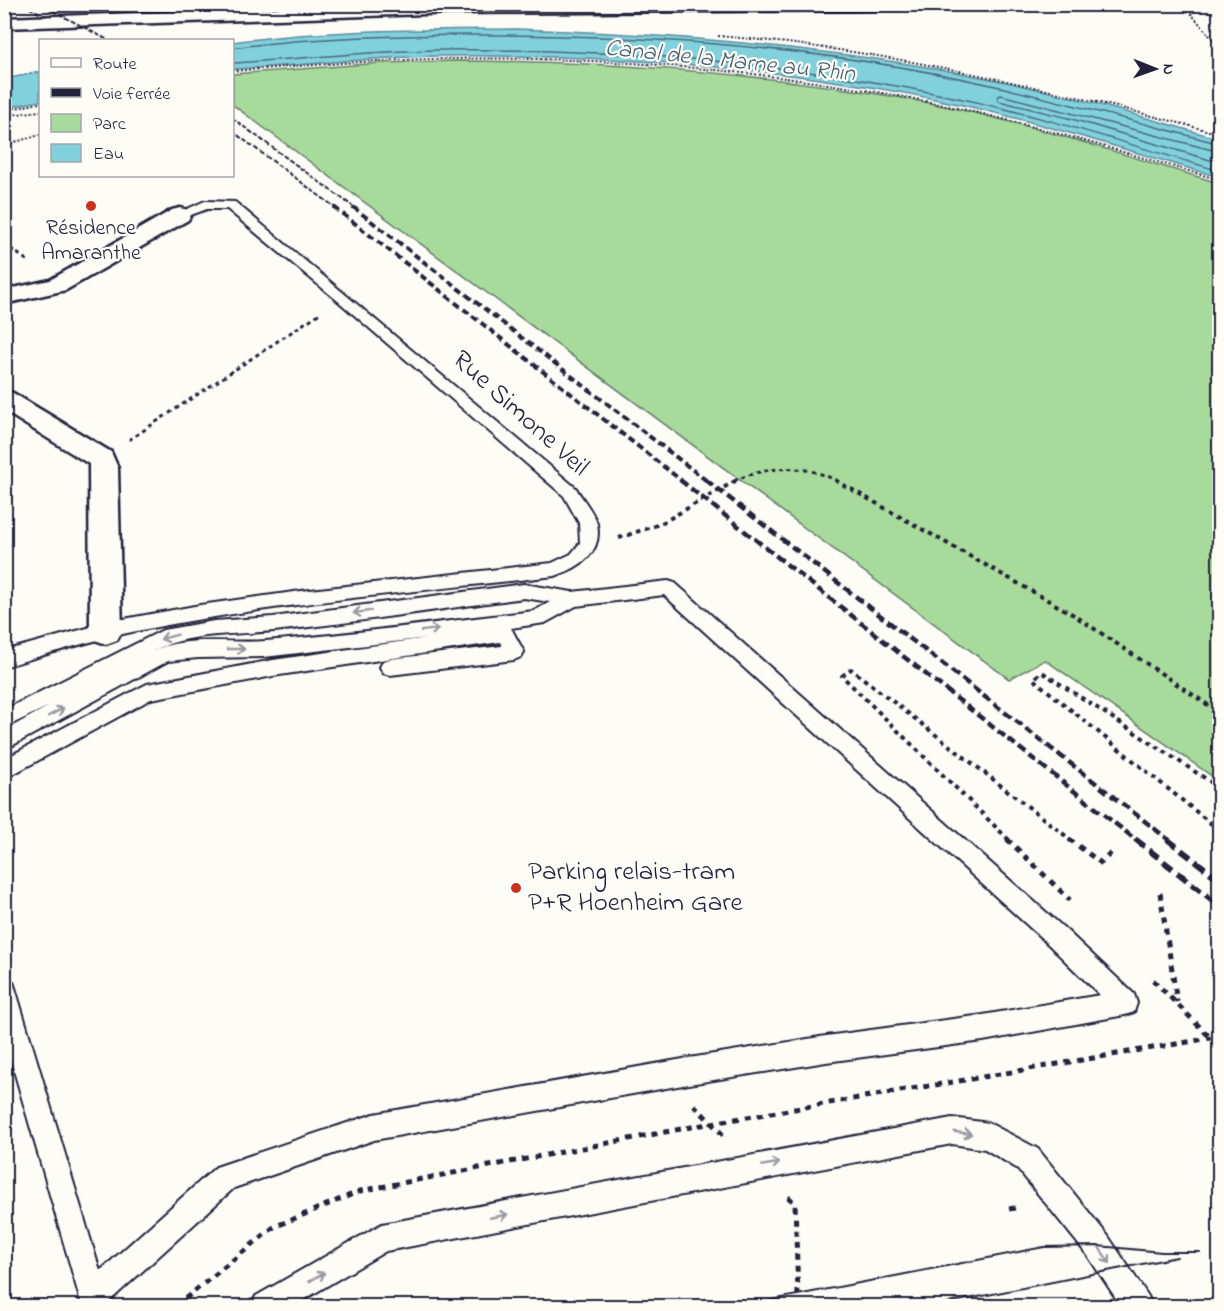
<svg xmlns="http://www.w3.org/2000/svg" width="1224" height="1311" font-family="'Indie Flower',sans-serif">
  <style>
    .green { fill: #a7da9b; stroke: #647e6b; stroke-width: 1.5 }
    .water { fill: #81d1dc; stroke: #5b8b9c; stroke-width: 1.5 }
    .lines { fill: none; stroke-linecap: round; stroke-linejoin: round }
    .shore { stroke: #48687b; stroke-width: 1.5 }
    .lane-casing { stroke: #22223b; stroke-width: 4 }
    .street-casing { stroke: #22223b; stroke-width: 5 }
    .secondary-casing { stroke: #22223b; stroke-width: 5 }
    .path-far3 { stroke: #22223b; stroke-width: 2; stroke-dasharray: 2 2; stroke-linecap: butt }
    .path-far2 { stroke: #22223b; stroke-width: 3; stroke-dasharray: 4 4; stroke-linecap: butt }
    .path-far1 { stroke: #22223b; stroke-width: 4; stroke-dasharray: 4.5 4.5; stroke-linecap: butt }
    .path { stroke: #22223b; stroke-width: 5; stroke-dasharray: 6 6; stroke-linecap: butt }
    .lane { fill: #fdfcf7; fill-rule: evenodd }
    .street { fill: #fdfcf7; fill-rule: evenodd }
    .secondary { fill: #fdfcf7; fill-rule: evenodd }
    .tram { stroke: #22223b; stroke-width: 2 }
    .rail-far3 { stroke: #22223b; stroke-width: 2; stroke-dasharray: 5 2; stroke-linecap: butt }
    .rail-far2 { stroke: #22223b; stroke-width: 4; stroke-dasharray: 7 4; stroke-linecap: butt }
    .rail-far1 { stroke: #22223b; stroke-width: 4.5; stroke-dasharray: 9 4.5; stroke-linecap: butt }
    .rail { stroke: #22223b; stroke-width: 6; stroke-dasharray: 12 6; stroke-linecap: butt }
    .oneway { stroke: #9a9aa2 }
    .poi-dot { fill: #c8321e; stroke: #fdfcf7; stroke-width: 2 }
    .labels { text-anchor: middle; dominant-baseline: central; stroke-width: 4.5; stroke-linejoin: round; paint-order: stroke }
    .far-poi-label { font-size: 22px; fill: #22223b; stroke: #fdfcf7 }
    .far-water-label { font-size: 24px; font-style: italic; fill: #435f73; stroke: #fdfcf7 }
    .street-label { font-size: 27px; fill: #22223b; stroke: #fdfcf7 }
    .poi-label { font-size: 27px; fill: #22223b; stroke: #fdfcf7; text-anchor: start }
  </style>
  <rect width="100%" height="100%" fill="#fdfcf7"/>
  <filter id="ink" filterUnits="userSpaceOnUse"><feTurbulence type="fractalNoise" baseFrequency=".0167" numOctaves="2"/><feDisplacementMap in="SourceGraphic" scale="12" xChannelSelector="R" yChannelSelector="G"/><feConvolveMatrix kernelMatrix="1 2 1 2 8 2 1 2 1" color-interpolation-filters="sRGB"/></filter>
  <g filter="url(#ink)">
    <!-- green -->
    <path class="green" d="M 455,61 C 607,61 758,73 908,99 C 1013,118 1117,153 1219,183 L 1219,781 L 1045,660 L 1009,679 L 233,105 L 233,74 L 381,63 Z"/>
    <!-- water -->
    <g class="water">
      <path d="M 516,29 C 675,34 834,47 991,79 C 1068,94 1144,117 1219,139 L 1219,177 C 1133,152 1046,124 958,104 C 789,67 611,54 438,56 C 369,57 301,66 233,69 L 233,42 C 326,29 421,30 516,29 Z"/>
      <path d="M 40,72 L 40,101 L 5,108 L 5,79 Z"/>
    </g>
    <g class="lines">
      <!-- shore -->
      <g class="shore">
        <path d="M 232,48 C 310,37 389,36 467,35 C 641,34 822,47 991,85 C 1068,103 1144,124 1220,144"/>
        <path d="M 232,63 C 301,59 369,51 438,50 C 612,48 788,62 958,98 C 1047,117 1133,146 1220,171"/>
        <path d="M 1220,152 L 1001,95 L 997,97 L 999,101 L 1072,119 L 1220,163"/>
      </g>
      <!-- lane casing -->
      <g class="lane-casing">
        <g id="lane">
          <path d="M 205,201 L 235,202 L 576,488 C 582,499 594,512 597,524 C 603,553 579,568 555,576 C 414,592 271,603 132,632 C 89,641 47,654 4,667 L 4,651 L 113,621 L 200,605 L 301,591 L 552,563 L 571,554 L 580,543 L 579,523 L 564,496 L 338,301 L 227,209 L 207,209 L 180,219 L 174,215 Z"/>
          <path d="M 668,581 L 675,583 L 1064,928 L 1134,994 L 1137,1003 L 1134,1012 L 1125,1015 L 983,1041 L 826,1062 L 683,1085 L 374,1140 L 234,1188 L 104,1306 L 82,1306 L 4,1036 L 4,979 L 13,982 L 16,991 L 100,1271 L 216,1167 L 374,1114 L 683,1059 L 826,1036 L 983,1015 L 1100,995 L 1048,944 L 664,595 L 576,606 L 545,623 L 511,628 L 524,652 L 521,657 L 514,660 L 390,675 L 383,673 L 380,667 L 383,661 L 390,659 L 502,646 L 500,642 L 273,676 L 151,699 L 4,779 L 4,759 L 147,684 L 273,660 L 427,638 L 264,657 L 198,658 L 168,661 L 4,750 L 4,731 L 49,706 L 4,728 L 4,710 L 163,630 L 214,621 L 273,617 L 524,584 L 572,592 ZM 524,598 L 550,602 L 534,611 C 445,621 356,634 266,641 C 230,644 186,635 153,651 C 189,632 234,635 274,631 C 357,622 441,609 524,598 Z"/>
          <path d="M 952,1118 L 989,1123 L 1038,1149 L 1108,1236 L 1148,1296 L 1152,1306 L 1121,1306 L 1088,1256 L 1018,1169 L 985,1149 L 952,1144 L 386,1251 L 293,1306 L 251,1306 L 256,1296 L 382,1224 Z"/>
        </g>
      </g>
      <!-- street casing -->
      <g class="street-casing">
        <g id="street">
          <path d="M 182,4 L 198,4 L 194,20 L 182,20 L 180,16 Z"/>
          <path d="M 180,208 L 188,210 L 191,215 L 188,220 L 66,290 L 4,304 L 4,290 L 50,280 L 172,210 Z"/>
          <path d="M 4,391 L 13,393 L 111,452 L 118,468 L 122,631 L 117,640 L 106,644 L 95,640 L 90,631 L 89,464 L 4,411 Z"/>
        </g>
      </g>
      <!-- secondary casing -->
      <g class="secondary-casing">
        <path id="secondary" d="M 390,4 L 908,4 L 900,9 L 852,10 L 456,13 L 4,28 L 4,18 Z"/>
      </g>
      <!-- path-far3 -->
      <g class="path-far3">
        <path d="M 1183,4 L 1220,48"/>
        <path d="M 718,36 C 889,50 1054,89 1220,134"/>
        <path d="M 232,71 C 289,67 346,62 403,60 C 569,54 736,66 899,96 C 1008,116 1114,150 1220,180"/>
        <path d="M 6,110 L 40,103"/>
        <path d="M 7,110 L 9,115 L 40,111"/>
        <path d="M 4,145 L 40,135"/>
      </g>
      <!-- path-far2 -->
      <g class="path-far2">
        <path d="M 4,244 L 28,261"/>
        <path d="M 129,440 L 320,313"/>
        <path d="M 734,481 C 767,466 804,463 837,481"/>
      </g>
      <!-- path-far1 -->
      <g class="path-far1">
        <path d="M 835,480 L 1074,615 L 1220,713"/>
        <path d="M 619,538 L 660,524 L 737,480"/>
        <path d="M 1220,788 L 1042,672 L 1033,679 L 1220,831"/>
        <path d="M 1009,840 L 842,676 L 851,669 L 1071,840"/>
      </g>
      <!-- path -->
      <g class="path">
        <path d="M 1007,839 L 1070,900"/>
        <path d="M 1069,839 L 1101,863 L 1111,853"/>
        <path d="M 1160,893 L 1177,1002"/>
        <path d="M 1153,980 L 1211,1038 L 1220,1036"/>
        <path d="M 694,1105 L 726,1138"/>
        <path d="M 788,1197 L 795,1203 L 798,1295"/>
        <path d="M 1009,1209 L 1020,1207"/>
        <path d="M 176,1306 L 274,1227 L 360,1191 L 712,1123 L 1211,1038"/>
      </g>
      <!-- lane -->
      <use href="#lane" class="lane"/>
      <!-- street -->
      <use href="#street" class="street"/>
      <!-- secondary -->
      <use href="#secondary" class="secondary"/>
      <!-- tram -->
      <g class="tram">
        <path d="M 741,1306 L 1044,1247 L 1098,1246 L 1162,1252 L 1200,1252"/>
        <path d="M 933,1306 L 1177,1257"/>
      </g>
      <!-- rail-far3 -->
      <g class="rail-far3">
        <path d="M 23,4 L 47,17"/>
        <path d="M 40,4 L 108,40"/>
        <path d="M 232,118 L 355,208"/>
        <path d="M 232,131 L 336,208"/>
      </g>
      <!-- rail-far2 -->
      <g class="rail-far2">
        <path d="M 334,207 L 682,481"/>
        <path d="M 353,207 L 707,481"/>
      </g>
      <!-- rail-far1 -->
      <g class="rail-far1">
        <path d="M 680,480 L 1136,840"/>
        <path d="M 706,480 L 1169,840"/>
      </g>
      <!-- rail -->
      <g class="rail">
        <path d="M 1135,839 L 1220,906"/>
        <path d="M 1167,839 L 1220,880"/>
      </g>
    </g>
    <!-- one-way arrows -->
    <defs><path id="oneway-shaft" d="M-6 0H5M1.5-3L5.5 0L1.5 3" fill="none" stroke-width="1.6" stroke-linecap="round" stroke-linejoin="round" transform="scale(1.5)"/></defs>
    <g class="oneway">
      <use href="#oneway-shaft" transform="translate(362 612) rotate(173)"/>
      <use href="#oneway-shaft" transform="translate(430 630) rotate(-7)"/>
      <use href="#oneway-shaft" transform="translate(169 637) rotate(165)"/>
      <use href="#oneway-shaft" transform="translate(236 649)"/>
      <use href="#oneway-shaft" transform="translate(56 712) rotate(-29)"/>
      <use href="#oneway-shaft" transform="translate(963 1133) rotate(7)"/>
      <use href="#oneway-shaft" transform="translate(771 1164) rotate(-10)"/>
      <use href="#oneway-shaft" transform="translate(499 1216) rotate(-11)"/>
      <use href="#oneway-shaft" transform="translate(1105 1256) rotate(55)"/>
      <use href="#oneway-shaft" transform="translate(317 1277) rotate(-30)"/>
    </g>
  </g>
  <!-- markers -->
  <g class="poi-dot">
    <circle cx="91" cy="206" r="6"/>
    <circle cx="516" cy="888" r="6"/>
  </g>
  <g class="labels">
    <!-- far-poi labels -->
    <g class="far-poi-label">
      <text x="91" y="229">Résidence<tspan x="91" dy="25">Amaranthe</tspan></text>
    </g>
    <!-- far-water labels -->
    <g class="far-water-label">
      <text transform="translate(730 62) rotate(6)">Canal de la Marne au Rhin</text>
    </g>
    <!-- street labels -->
    <g class="street-label">
      <text transform="translate(520 414) rotate(42)">Rue Simone Veil</text>
    </g>
    <!-- poi labels -->
    <g class="poi-label">
      <text x="528" y="872">Parking relais-tram<tspan x="528" dy="31">P+R Hoenheim Gare</tspan></text>
    </g>
  </g>
  <!-- margin -->
  <rect width="1224" height="1311" fill="none" stroke="#fdfcf7" stroke-width="24"/>
  <rect x="12" y="12" width="1200" height="1287" fill="none" stroke="#22223b" stroke-width="2" filter="url(#ink)"/>
  <!-- legend -->
  <rect x="39" y="39" width="195" height="138" fill="#fdfcf7" stroke="#a5a5ac" stroke-width="1.5"/>
  <rect x="51" y="58" width="30" height="9" fill="#fdfcf7" stroke="#a5a5ac" stroke-width="1.5"/>
  <text x="93" y="69" font-size="18" fill="#22223b">Route</text>
  <rect x="51" y="88" width="30" height="9" fill="#22223b" stroke="#a5a5ac" stroke-width="1.5"/>
  <text x="93" y="99" font-size="18" fill="#22223b">Voie ferrée</text>
  <rect x="51" y="114" width="30" height="18" fill="#a7da9b" stroke="#a5a5ac" stroke-width="1.5"/>
  <text x="93" y="129" font-size="18" fill="#22223b">Parc</text>
  <rect x="51" y="144" width="30" height="18" fill="#81d1dc" stroke="#a5a5ac" stroke-width="1.5"/>
  <text x="93" y="159" font-size="18" fill="#22223b">Eau</text>
  <!-- north arrow -->
  <g transform="translate(1155 69) rotate(91)" stroke="#fdfcf7" stroke-width="4.5" paint-order="stroke">
  <path d="M0-4.5L10 22L0 15L-10 22Z" fill="#22223b"/>
  <text y="-9" font-size="16" font-weight="bold" text-anchor="middle" fill="#22223b">N</text>
  </g>
</svg>
